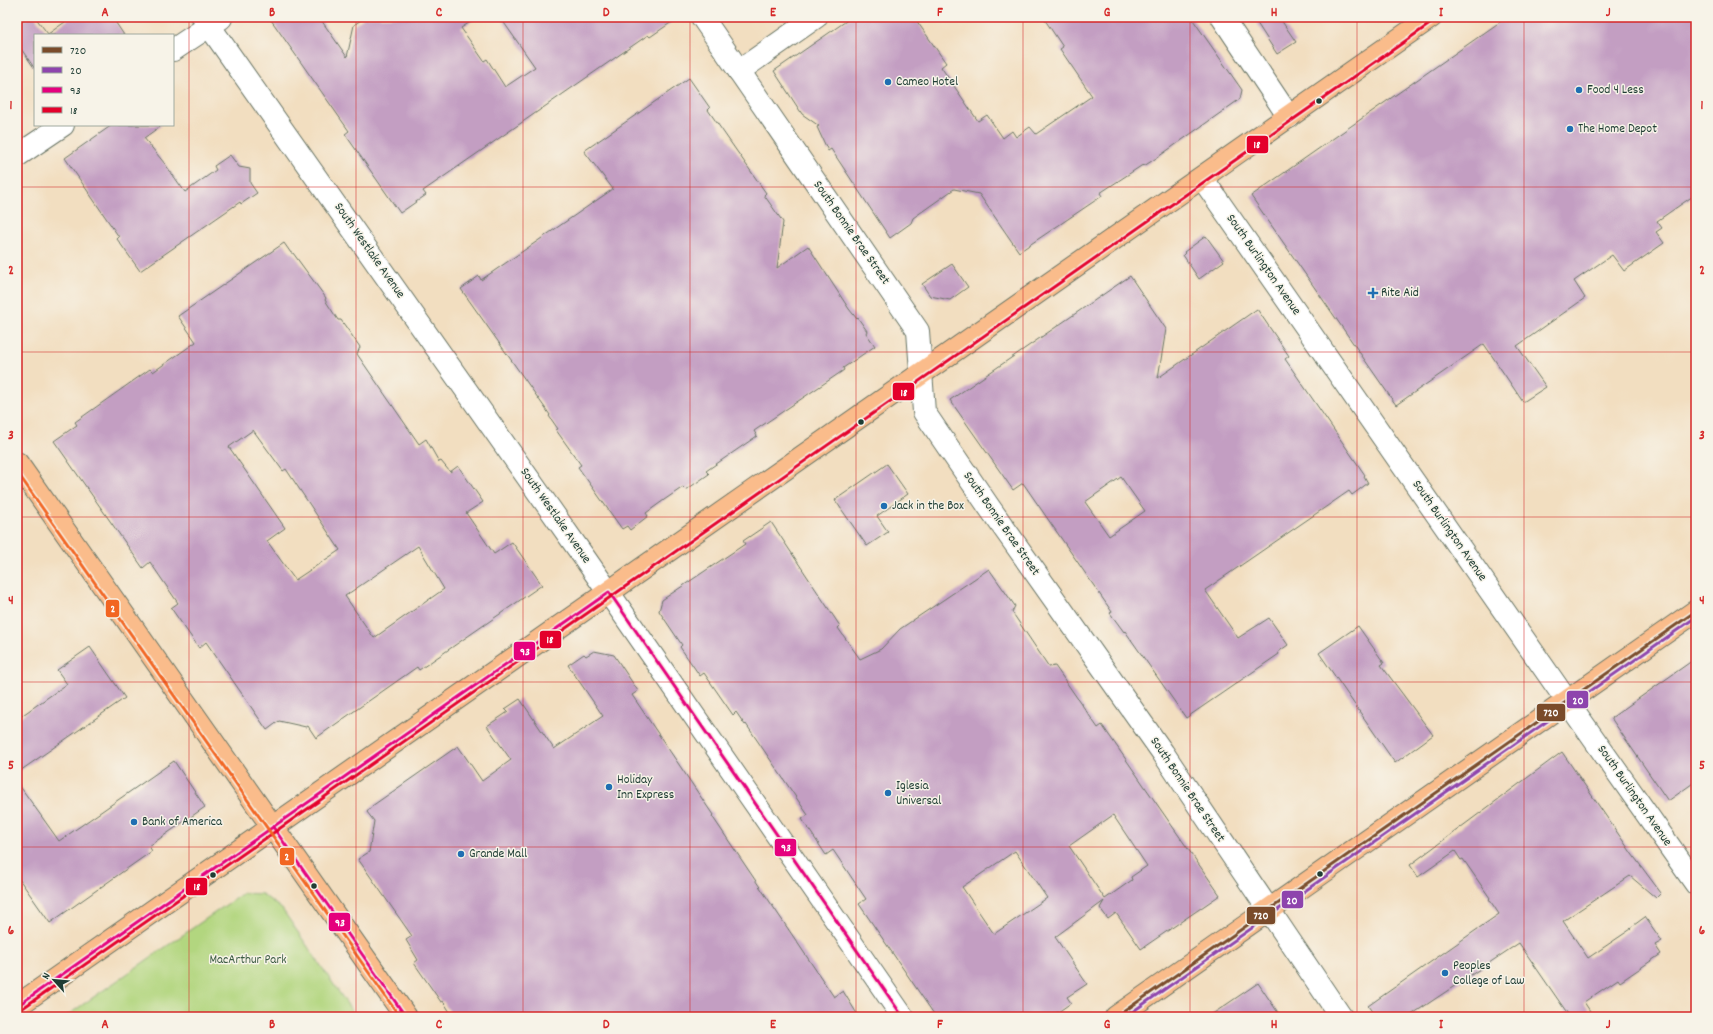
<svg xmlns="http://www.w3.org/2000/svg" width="1713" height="1034" font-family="Dekko,sans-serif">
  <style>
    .green { fill: #b2d67f; stroke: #688a5a }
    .building { fill: #c39ec2; fill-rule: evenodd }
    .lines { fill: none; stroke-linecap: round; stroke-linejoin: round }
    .minor-casing { stroke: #697565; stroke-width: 24 }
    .major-casing { stroke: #697565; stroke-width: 24 }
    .minor { stroke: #fff; stroke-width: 22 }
    .major { stroke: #fabc8b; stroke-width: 22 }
    .bus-1-casing { stroke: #f7f3e8; stroke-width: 6 }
    .bus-2-casing { stroke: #f7f3e8; stroke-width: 6 }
    .bus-3-casing { stroke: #f7f3e8; stroke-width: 6 }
    .bus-4-casing { stroke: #f7f3e8; stroke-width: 6 }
    .bus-5-casing { stroke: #f7f3e8; stroke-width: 6 }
    .bus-1 { stroke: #7a4b2a; stroke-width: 3 }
    .bus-2 { stroke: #8e44ad; stroke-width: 3 }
    .bus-3 { stroke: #e5007d; stroke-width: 3 }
    .bus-4 { stroke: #e4002b; stroke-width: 3 }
    .bus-5 { stroke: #f26522; stroke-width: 3 }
    .grid { fill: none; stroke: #d62828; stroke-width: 1; stroke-opacity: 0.55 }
    .poi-dot { fill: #1f6fb2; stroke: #f7f3e8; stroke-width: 1.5 }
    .bus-dot { fill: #1f3d34; stroke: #f7f3e8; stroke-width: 1.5 }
    .labels { text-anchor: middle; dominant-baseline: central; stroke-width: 3; stroke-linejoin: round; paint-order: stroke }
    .poi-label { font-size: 13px; fill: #1f3d34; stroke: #f7f3e8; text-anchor: start }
    .street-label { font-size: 13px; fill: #1f3d34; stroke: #f7f3e8 }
    .park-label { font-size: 13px; fill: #3c5c43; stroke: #f7f3e8 }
    .line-badge { stroke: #f7f3e8; stroke-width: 1.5 }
    .badge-label { font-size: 11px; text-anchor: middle; font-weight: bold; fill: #fff }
    .neatline { fill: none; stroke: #d62828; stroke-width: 1.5 }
    .grid-label { font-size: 13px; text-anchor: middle; font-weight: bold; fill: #d62828 }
  </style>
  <rect width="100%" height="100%" fill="#f7f3e8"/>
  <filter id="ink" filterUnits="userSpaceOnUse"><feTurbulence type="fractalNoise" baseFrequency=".025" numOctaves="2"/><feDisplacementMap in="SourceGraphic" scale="8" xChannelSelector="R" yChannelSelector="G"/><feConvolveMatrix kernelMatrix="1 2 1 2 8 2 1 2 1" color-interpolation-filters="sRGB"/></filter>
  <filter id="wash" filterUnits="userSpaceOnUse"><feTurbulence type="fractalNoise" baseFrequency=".012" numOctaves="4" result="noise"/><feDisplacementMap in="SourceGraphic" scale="16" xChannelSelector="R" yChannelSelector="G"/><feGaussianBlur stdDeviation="0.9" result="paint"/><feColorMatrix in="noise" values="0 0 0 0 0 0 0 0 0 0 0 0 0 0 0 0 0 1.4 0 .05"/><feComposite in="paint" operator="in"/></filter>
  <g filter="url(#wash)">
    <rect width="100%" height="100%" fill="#f2dec0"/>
    <!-- green -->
    <path class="green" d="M 243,893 L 262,894 L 282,909 L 356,1017 L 65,1017 Z"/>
    <g id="blocks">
      <!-- building -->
      <g class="building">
        <path d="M 29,17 L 35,17 L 48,34 L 72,17 L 112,17 L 124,35 L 35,35 L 35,69 L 17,43 L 17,25 Z"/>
        <path d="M 269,17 L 319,17 L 347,57 L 354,25 L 365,17 L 478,17 L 461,28 L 484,61 L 487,59 L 505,87 L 535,67 L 500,17 L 679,17 L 650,37 L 648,35 L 423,191 L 426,195 L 400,213 L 345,134 L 349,131 Z"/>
        <path d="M 852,17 L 914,17 L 946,63 L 941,67 L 978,121 L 987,115 L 1003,138 L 1012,131 L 1016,137 L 1030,127 L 1036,134 L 1092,96 L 1060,49 L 1063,47 L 1043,17 L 1191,17 L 1242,90 L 1240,99 L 1158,157 L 1144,166 L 1143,165 L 1141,166 L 1100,193 L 1102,196 L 1019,252 L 979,194 L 954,189 L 913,218 L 911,223 L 890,238 L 831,149 L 828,151 L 817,127 L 819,126 L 802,114 L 774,71 Z"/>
        <path d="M 1253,17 L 1279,17 L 1296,42 L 1277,54 Z"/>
        <path d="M 1507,17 L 1696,17 L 1696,194 L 1657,221 L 1662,228 L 1656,232 L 1664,243 L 1624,271 L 1612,255 L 1574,281 L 1585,298 L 1517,346 L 1546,387 L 1523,402 L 1484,344 L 1396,405 L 1251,196 Z"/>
        <path d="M 689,78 L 710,108 L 708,110 L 766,193 L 764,195 L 783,222 L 777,268 L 808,246 L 849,309 L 857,319 L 858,318 L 867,331 L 866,333 L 875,346 L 843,368 L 844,370 L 754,431 L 757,436 L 706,471 L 709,474 L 686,490 L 683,487 L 664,500 L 646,513 L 648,516 L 630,530 L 627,526 L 622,529 L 578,467 L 581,465 L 556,430 L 558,429 L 549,416 L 550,415 L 461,289 L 479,276 L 481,280 L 613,189 L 584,151 Z"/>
        <path d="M 112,125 L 162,125 L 144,138 L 165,164 L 185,192 L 216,170 L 214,166 L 230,155 L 239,167 L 250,169 L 250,183 L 257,193 L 241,204 L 240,202 L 140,271 L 117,239 L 119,237 L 65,158 Z"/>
        <path d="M 1206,236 L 1224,261 L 1199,279 L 1183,255 L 1185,253 L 1184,252 Z"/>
        <path d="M 284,243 L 291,253 L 293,253 L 326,298 L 325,300 L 338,320 L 341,320 L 360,347 L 357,354 L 419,444 L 426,439 L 439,462 L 441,461 L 450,472 L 458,466 L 483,502 L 466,513 L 494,554 L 512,542 L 542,585 L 419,670 L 417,667 L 316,738 L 308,726 L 306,727 L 279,721 L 267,730 L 206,642 L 199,648 L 171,608 L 178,603 L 150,562 L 143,568 L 54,441 L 77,425 L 75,422 L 150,369 L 153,372 L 196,342 L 178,316 ZM 253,430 L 283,471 L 286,469 L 340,550 L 295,580 L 267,541 L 285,528 L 229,447 ZM 418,546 L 444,589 L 374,638 L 345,596 Z"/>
        <path d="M 952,264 L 968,287 L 950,300 L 930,296 L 922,284 Z"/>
        <path d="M 1130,276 L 1166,329 L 1158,378 L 1257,309 L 1289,356 L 1285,359 L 1365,475 L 1364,476 L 1368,483 L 1352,495 L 1349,491 L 1205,590 L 1238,638 L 1269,618 L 1288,645 L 1278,652 L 1279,654 L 1186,718 L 1132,641 L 1125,631 L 1124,632 L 1110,613 L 1112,612 L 1023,483 L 1013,490 L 950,400 ZM 1121,477 L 1145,511 L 1109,536 L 1085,502 Z"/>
        <path d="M 887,464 L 908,494 L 877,516 L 888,532 L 867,546 L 835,500 Z"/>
        <path d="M 771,522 L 840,626 L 838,628 L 860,659 L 881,649 L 900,629 L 989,569 L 1015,606 L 1012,612 L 1049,667 L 1055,666 L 1098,728 L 1102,725 L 1220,895 L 1141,949 L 1116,913 L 1108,919 L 1100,908 L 1104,901 L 1055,937 L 1087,984 L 1067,997 L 1071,1003 L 1051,1017 L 936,1017 L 859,904 L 866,899 L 833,850 L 826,855 L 802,819 L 808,815 L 746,724 L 745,725 L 736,712 L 733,715 L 704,673 L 700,676 L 680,647 L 682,645 L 659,611 L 662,600 L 745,544 L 743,541 ZM 1113,815 L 1147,866 L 1131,877 L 1132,880 L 1105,899 L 1069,846 ZM 1015,851 L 1047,898 L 994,934 L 962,887 Z"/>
        <path d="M 1358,626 L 1384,663 L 1381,665 L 1433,735 L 1395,763 L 1319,653 Z"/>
        <path d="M 90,647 L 125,698 L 17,773 L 17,719 L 67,684 L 57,670 Z"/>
        <path d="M 594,651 L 614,655 L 638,691 L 632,695 L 713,815 L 712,816 L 834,997 L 843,991 L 859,1017 L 453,1017 L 443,1001 L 441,1002 L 414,963 L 418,960 L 406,940 L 412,936 L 358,859 L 369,852 L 374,821 L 367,812 L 372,806 L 458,746 L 482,781 L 511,760 L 487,726 L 508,712 L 505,709 L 520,699 L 554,749 L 603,716 L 568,665 L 584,654 L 586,656 Z"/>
        <path d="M 1696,658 L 1696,781 L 1668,801 L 1611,718 Z"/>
        <path d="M 1562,752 L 1632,854 L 1661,893 L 1656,898 L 1630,876 L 1563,921 L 1588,958 L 1631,929 L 1630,928 L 1645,917 L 1662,941 L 1655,945 L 1661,954 L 1620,982 L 1618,979 L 1584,1002 L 1594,1017 L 1570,1017 L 1519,943 L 1408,1017 L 1376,1017 L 1368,1006 L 1499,914 L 1489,899 L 1490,898 L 1463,859 L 1461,860 L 1455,851 L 1418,877 L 1410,865 Z"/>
        <path d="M 174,761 L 205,807 L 149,846 L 152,851 L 50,923 L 17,876 L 17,782 L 59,841 Z"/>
        <path d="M 1258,983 L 1281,1017 L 1208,1017 Z"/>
      </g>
    </g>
  </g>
  <g filter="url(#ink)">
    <use href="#blocks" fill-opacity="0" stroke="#697565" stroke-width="1"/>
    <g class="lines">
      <!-- minor casing -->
      <g class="minor-casing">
        <g id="minor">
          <path d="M 203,17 L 586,560 L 903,1017"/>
          <path d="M 702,17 L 918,331 L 924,412 L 989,507 L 1163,753 L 1341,1017"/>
          <path d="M 1222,17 L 1289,117"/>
          <path d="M 173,50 L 221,18"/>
          <path d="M 739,71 L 816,17"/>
          <path d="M 17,156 L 63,125"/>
          <path d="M 1202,178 L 1567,701 L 1696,884"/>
        </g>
      </g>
      <!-- major casing -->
      <g class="major-casing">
        <g id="major">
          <path d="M 17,463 L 406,1017"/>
          <path d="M 17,1006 L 1431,17"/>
          <path d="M 1116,1017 L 1696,611"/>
        </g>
      </g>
      <!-- minor -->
      <use href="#minor" class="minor"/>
      <!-- major -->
      <use href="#major" class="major"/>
      <!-- bus-1 casing -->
      <g class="bus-1-casing">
        <path id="bus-1" d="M 1116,1017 L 1696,611"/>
      </g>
      <!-- bus-2 casing -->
      <g class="bus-2-casing">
        <path id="bus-2" d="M 1125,1017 L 1696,617"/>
      </g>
      <!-- bus-3 casing -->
      <g class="bus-3-casing">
        <g id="bus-3">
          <path d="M 273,827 L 406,1017"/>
          <path d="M 17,1006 L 609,592 L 903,1017"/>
        </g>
      </g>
      <!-- bus-4 casing -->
      <g class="bus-4-casing">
        <path id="bus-4" d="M 20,1010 L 1434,21"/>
      </g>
      <!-- bus-5 casing -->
      <g class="bus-5-casing">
        <path id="bus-5" d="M 17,472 L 400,1017"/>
      </g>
      <!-- bus-1 -->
      <use href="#bus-1" class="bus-1"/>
      <!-- bus-2 -->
      <use href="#bus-2" class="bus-2"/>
      <!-- bus-3 -->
      <use href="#bus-3" class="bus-3"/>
      <!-- bus-4 -->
      <use href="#bus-4" class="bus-4"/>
      <!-- bus-5 -->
      <use href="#bus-5" class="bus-5"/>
    </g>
  </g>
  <!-- grid -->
  <path class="grid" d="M 189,17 L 189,1017M 356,17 L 356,1017M 523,17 L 523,1017M 690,17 L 690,1017M 856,17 L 856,1017M 1023,17 L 1023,1017M 1190,17 L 1190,1017M 1357,17 L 1357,1017M 1524,17 L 1524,1017M 17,187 L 1696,187M 17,352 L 1696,352M 17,517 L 1696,517M 17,682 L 1696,682M 17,847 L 1696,847"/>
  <!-- markers -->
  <g class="poi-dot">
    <circle cx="888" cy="82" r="4"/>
    <circle cx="1579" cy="90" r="4"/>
    <circle cx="1570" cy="129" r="4"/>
    <path d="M1371 287h4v4h4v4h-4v4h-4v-4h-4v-4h4z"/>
    <circle cx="884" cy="506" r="4"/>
    <circle cx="609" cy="787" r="4"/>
    <circle cx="888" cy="793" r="4"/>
    <circle cx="134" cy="822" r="4"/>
    <circle cx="461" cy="854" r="4"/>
    <circle cx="1445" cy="973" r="4"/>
  </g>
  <g class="bus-dot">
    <circle cx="1319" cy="101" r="3.5"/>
    <circle cx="861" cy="422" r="3.5"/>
    <circle cx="1320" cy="874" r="3.5"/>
    <circle cx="213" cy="875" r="3.5"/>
    <circle cx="314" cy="886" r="3.5"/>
  </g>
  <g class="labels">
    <!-- poi labels -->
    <g class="poi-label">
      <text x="896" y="82">Cameo Hotel</text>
      <text x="1587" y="90">Food 4 Less</text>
      <text x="1578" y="129">The Home Depot</text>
      <text x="1381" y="293">Rite Aid</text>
      <text x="892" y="506">Jack in the Box</text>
      <text x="617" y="780">Holiday<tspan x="617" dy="15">Inn Express</tspan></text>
      <text x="896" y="786">Iglesia<tspan x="896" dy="15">Universal</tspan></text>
      <text x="142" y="822">Bank of America</text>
      <text x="469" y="854">Grande Mall</text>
      <text x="1453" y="966">Peoples<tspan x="1453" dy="15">College of Law</tspan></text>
    </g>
    <!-- street labels -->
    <g class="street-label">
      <text transform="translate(851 233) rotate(55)">South Bonnie Brae Street</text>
      <text transform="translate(369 251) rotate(55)">South Westlake Avenue</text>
      <text transform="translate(1263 265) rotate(55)">South Burlington Avenue</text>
      <text transform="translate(555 516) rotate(55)">South Westlake Avenue</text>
      <text transform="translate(1001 524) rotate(55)">South Bonnie Brae Street</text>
      <text transform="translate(1449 531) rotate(55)">South Burlington Avenue</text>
      <text transform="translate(1187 790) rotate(56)">South Bonnie Brae Street</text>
      <text transform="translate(1634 796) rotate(55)">South Burlington Avenue</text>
    </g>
    <!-- park labels -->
    <g class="park-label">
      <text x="248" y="960">MacArthur Park</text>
    </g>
  </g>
  <g class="line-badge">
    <rect x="1246" y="135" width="23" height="19" rx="4" fill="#e4002b"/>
    <rect x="892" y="382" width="23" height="19" rx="4" fill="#e4002b"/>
    <rect x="105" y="599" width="15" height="19" rx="4" fill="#f26522"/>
    <rect x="539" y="630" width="23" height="19" rx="4" fill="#e4002b"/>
    <rect x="513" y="641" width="23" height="20" rx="4" fill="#e5007d"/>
    <rect x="1566" y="690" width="23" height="19" rx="4" fill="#8e44ad"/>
    <rect x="1536" y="703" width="30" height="19" rx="4" fill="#7a4b2a"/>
    <rect x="774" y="838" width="23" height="19" rx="4" fill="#e5007d"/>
    <rect x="279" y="847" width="16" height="19" rx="4" fill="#f26522"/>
    <rect x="185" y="877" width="23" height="19" rx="4" fill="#e4002b"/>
    <rect x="1281" y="890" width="23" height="19" rx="4" fill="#8e44ad"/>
    <rect x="1246" y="906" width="30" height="19" rx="4" fill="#7a4b2a"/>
    <rect x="328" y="912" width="23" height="20" rx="4" fill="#e5007d"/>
  </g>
  <g class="badge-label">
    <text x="1257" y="148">18</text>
    <text x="904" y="396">18</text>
    <text x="113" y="612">2</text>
    <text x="550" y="643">18</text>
    <text x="525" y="655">93</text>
    <text x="1578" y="704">20</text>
    <text x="1551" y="716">720</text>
    <text x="786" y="851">93</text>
    <text x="287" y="860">2</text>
    <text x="197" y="890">18</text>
    <text x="1292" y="904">20</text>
    <text x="1261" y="919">720</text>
    <text x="340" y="926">93</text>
  </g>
  <!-- margin -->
  <rect width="1713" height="1034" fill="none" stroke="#f7f3e8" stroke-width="44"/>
  <!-- legend -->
  <rect x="34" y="34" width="140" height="92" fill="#f7f3e8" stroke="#a1aaa0"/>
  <rect x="42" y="47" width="20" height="6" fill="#7a4b2a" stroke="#a1aaa0"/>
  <text x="70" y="54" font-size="12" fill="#1f3d34">720</text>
  <rect x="42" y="67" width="20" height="6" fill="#8e44ad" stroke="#a1aaa0"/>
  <text x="70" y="74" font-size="12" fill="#1f3d34">20</text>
  <rect x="42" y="87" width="20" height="6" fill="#e5007d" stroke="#a1aaa0"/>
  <text x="70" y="94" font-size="12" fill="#1f3d34">93</text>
  <rect x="42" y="107" width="20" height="6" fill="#e4002b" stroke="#a1aaa0"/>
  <text x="70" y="114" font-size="12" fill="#1f3d34">18</text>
  <!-- north arrow -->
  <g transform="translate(54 980) rotate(297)" stroke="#f7f3e8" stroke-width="3" paint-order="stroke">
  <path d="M0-3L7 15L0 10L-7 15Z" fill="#1f3d34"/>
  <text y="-6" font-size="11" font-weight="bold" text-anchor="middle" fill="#1f3d34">N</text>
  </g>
  <rect x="22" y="22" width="1669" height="990" class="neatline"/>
  <g class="grid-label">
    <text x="105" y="16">A</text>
    <text x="272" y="16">B</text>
    <text x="439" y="16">C</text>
    <text x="606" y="16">D</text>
    <text x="773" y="16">E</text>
    <text x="940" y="16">F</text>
    <text x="1107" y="16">G</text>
    <text x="1274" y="16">H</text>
    <text x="1441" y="16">I</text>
    <text x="1608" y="16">J</text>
    <text x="11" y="109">1</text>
    <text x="1702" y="109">1</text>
    <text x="11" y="274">2</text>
    <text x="1702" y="274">2</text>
    <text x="11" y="439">3</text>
    <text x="1702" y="439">3</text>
    <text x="11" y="604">4</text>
    <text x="1702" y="604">4</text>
    <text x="11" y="769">5</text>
    <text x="1702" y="769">5</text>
    <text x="11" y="934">6</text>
    <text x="1702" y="934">6</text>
    <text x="105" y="1028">A</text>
    <text x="272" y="1028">B</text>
    <text x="439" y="1028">C</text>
    <text x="606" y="1028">D</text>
    <text x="773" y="1028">E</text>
    <text x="940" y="1028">F</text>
    <text x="1107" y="1028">G</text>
    <text x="1274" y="1028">H</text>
    <text x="1441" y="1028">I</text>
    <text x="1608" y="1028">J</text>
  </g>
</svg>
